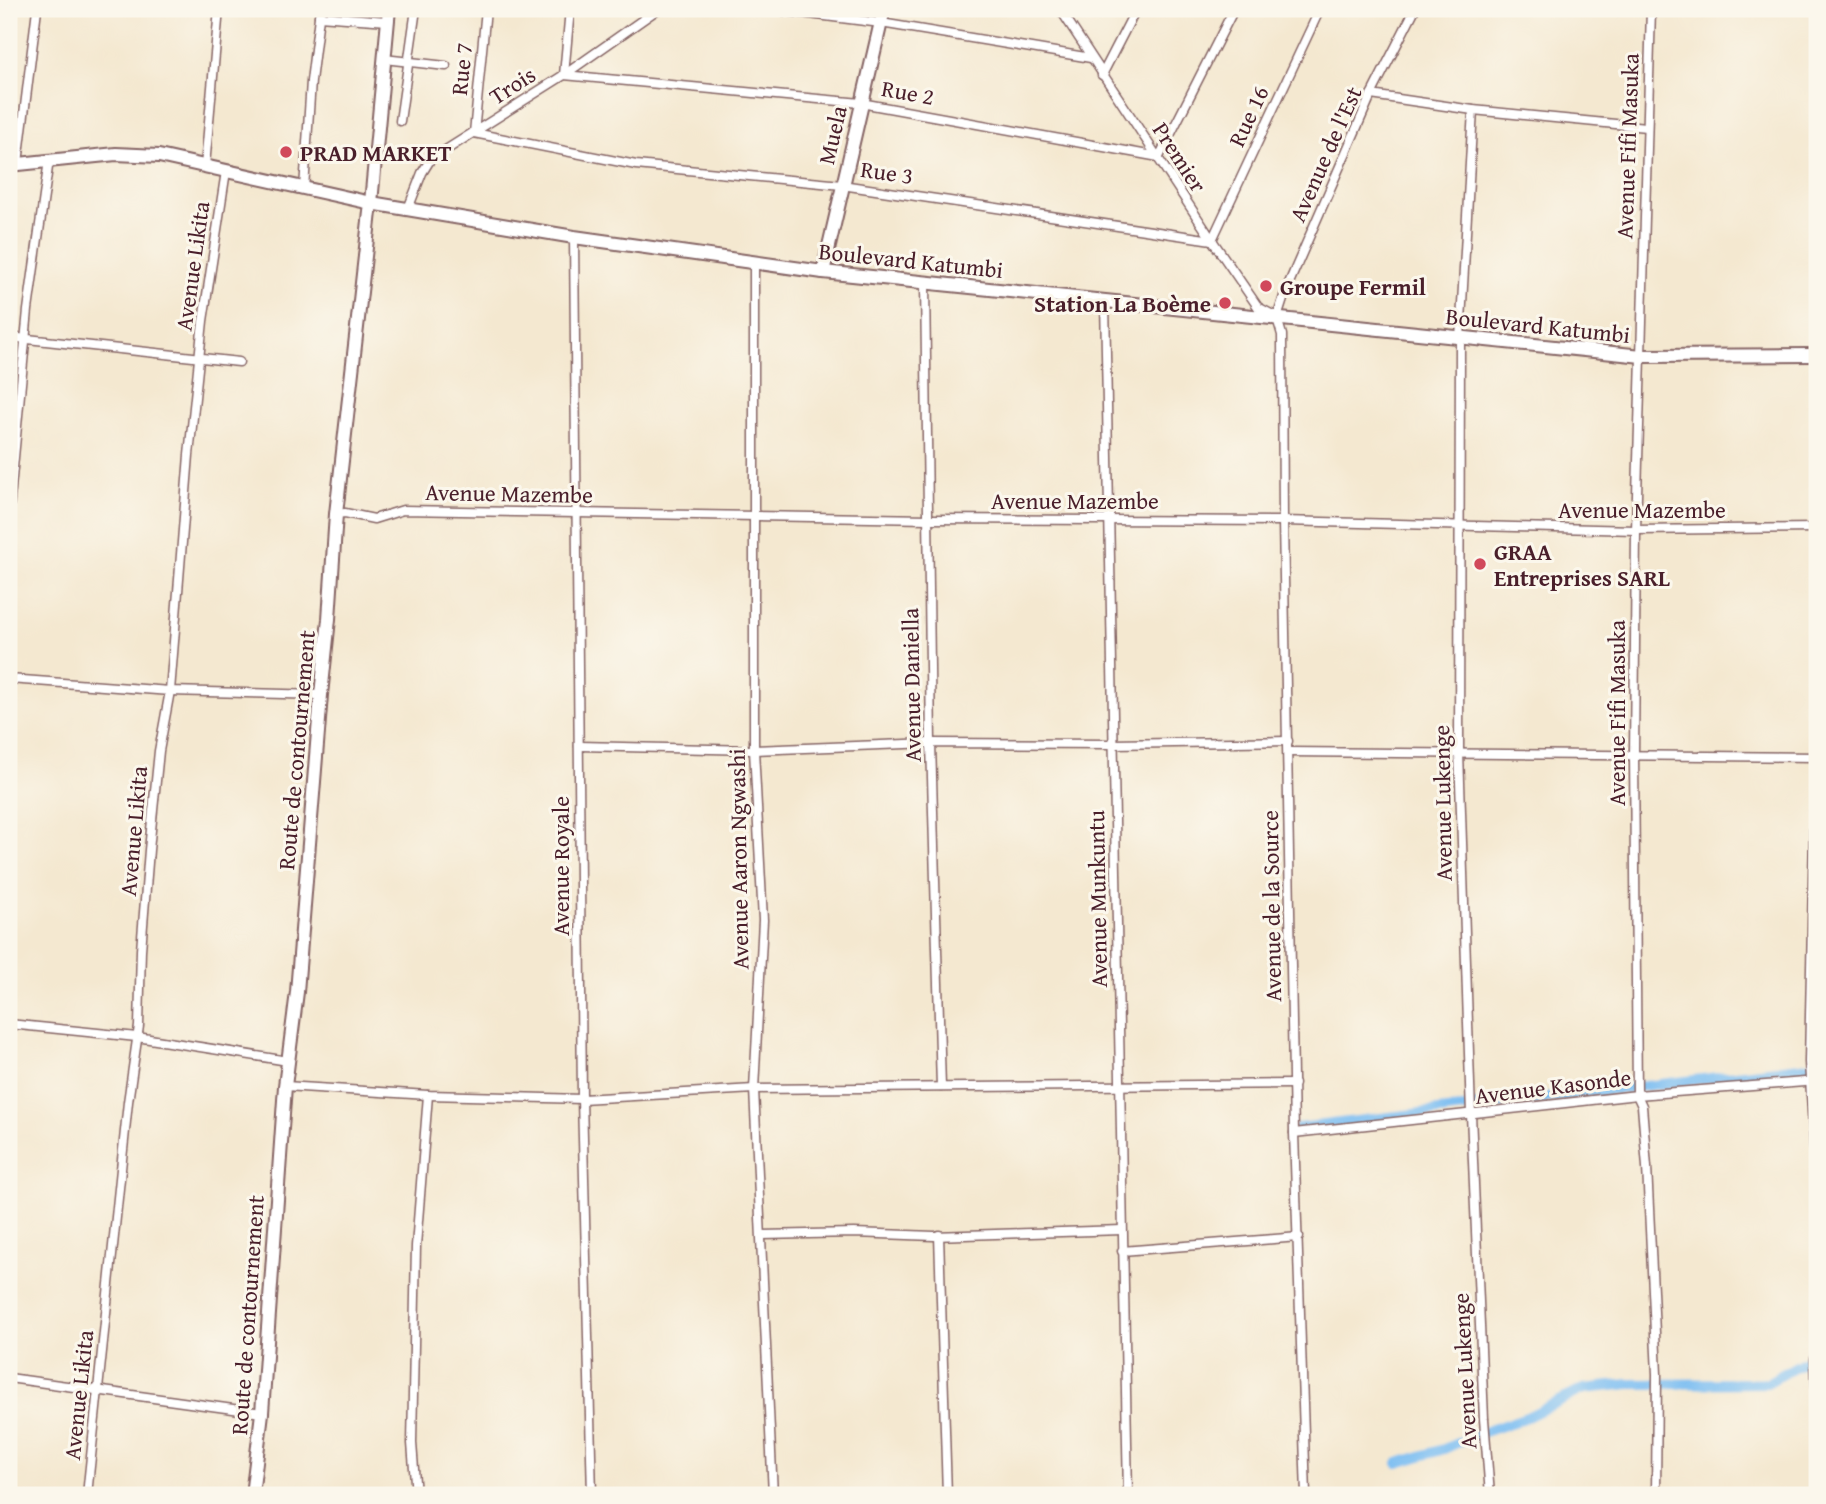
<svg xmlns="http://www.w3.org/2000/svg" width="1826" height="1504" font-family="'Gentium Book Plus',serif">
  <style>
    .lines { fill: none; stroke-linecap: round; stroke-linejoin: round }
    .canal { stroke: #7cbef2; stroke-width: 10 }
    .street-casing { stroke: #866565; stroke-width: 11 }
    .secondary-casing { stroke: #866565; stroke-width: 16 }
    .street { stroke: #fff; stroke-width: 8 }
    .secondary { stroke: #fff; stroke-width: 12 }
    .poi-dot { fill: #d1495b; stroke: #fbf7ec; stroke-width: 2.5 }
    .labels { text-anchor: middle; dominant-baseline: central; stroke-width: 6; stroke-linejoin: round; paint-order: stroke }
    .street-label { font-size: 23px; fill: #4a1f2b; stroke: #fbf7ec }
    .poi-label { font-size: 23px; font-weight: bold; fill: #4a1f2b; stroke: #fbf7ec; text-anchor: start }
  </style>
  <rect width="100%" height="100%" fill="#fbf7ec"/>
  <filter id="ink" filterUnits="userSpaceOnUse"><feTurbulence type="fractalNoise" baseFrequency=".0143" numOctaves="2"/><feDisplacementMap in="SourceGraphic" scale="14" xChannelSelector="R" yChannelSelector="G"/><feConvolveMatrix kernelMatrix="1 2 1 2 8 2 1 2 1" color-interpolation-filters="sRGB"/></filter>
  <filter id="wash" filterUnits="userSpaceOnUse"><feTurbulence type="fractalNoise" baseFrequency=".00686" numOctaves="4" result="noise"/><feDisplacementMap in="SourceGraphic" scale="28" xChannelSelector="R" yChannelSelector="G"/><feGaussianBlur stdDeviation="1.57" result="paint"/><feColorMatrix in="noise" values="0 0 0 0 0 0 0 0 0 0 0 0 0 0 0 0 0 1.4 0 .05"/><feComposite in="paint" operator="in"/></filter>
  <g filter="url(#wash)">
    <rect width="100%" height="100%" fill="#f4e8d0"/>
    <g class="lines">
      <!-- canal -->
      <g class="canal">
        <path d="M 1299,1128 L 1817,1065"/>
        <path d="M 1398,1463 L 1444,1449 L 1475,1435 L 1527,1417 L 1584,1389 L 1629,1384 L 1767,1383 L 1817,1354"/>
      </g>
    </g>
  </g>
  <g filter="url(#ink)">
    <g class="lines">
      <!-- street casing -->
      <g class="street-casing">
        <g id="street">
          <path d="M 486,9 L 474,133 L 636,165 L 842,185 L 1212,240 L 1320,9"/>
          <path d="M 570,9 L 564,75 L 861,103 L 1159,157 L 1234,9"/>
          <path d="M 769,9 L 881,23 L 1091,58"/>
          <path d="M 1060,9 L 1212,240 L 1258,307 L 1273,315"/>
          <path d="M 1651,9 L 1636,530 L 1634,755 L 1637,1095 L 1642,1106 L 1647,1167 L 1657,1374 L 1656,1495"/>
          <path d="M 319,16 L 388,21"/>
          <path d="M 384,59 L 446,66"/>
          <path d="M 1102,75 L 1136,9"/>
          <path d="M 1371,95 L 1473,110 L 1646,127"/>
          <path d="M 1473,110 L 1460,339 L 1459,752 L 1471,1114 L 1484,1419 L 1490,1495"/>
          <path d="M 400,121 L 416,9"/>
          <path d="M 18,163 L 37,9"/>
          <path d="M 205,166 L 219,9"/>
          <path d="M 304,189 L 311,81 L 320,9"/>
          <path d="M 408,209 L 422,173 L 430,160 L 564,75 L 658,9"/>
          <path d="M 574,237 L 582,1099 L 592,1495"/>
          <path d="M 754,263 L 754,750 L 763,920 L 754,1089 L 773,1495"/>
          <path d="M 925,283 L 931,743 L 941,1087"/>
          <path d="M 1105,301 L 1128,1495"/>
          <path d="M 1277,318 L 1282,335 L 1283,521 L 1294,1133 L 1306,1495"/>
          <path d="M 1277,318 L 1286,290 L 1371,95 L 1415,9"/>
          <path d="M 1817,327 L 1817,452"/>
          <path d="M 9,337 L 239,362"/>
          <path d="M 9,510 L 28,310 L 49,160"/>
          <path d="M 336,514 L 345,513 L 374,519 L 403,510 L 929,519 L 1283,521 L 1636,530 L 1817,528"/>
          <path d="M 9,679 L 170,691 L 321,695"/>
          <path d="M 1817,692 L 1809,1062 L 1817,1195"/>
          <path d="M 579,746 L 754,750 L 931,743 L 1113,744 L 1288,741"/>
          <path d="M 1288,752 L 1817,757"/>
          <path d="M 9,1024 L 137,1037 L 288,1061"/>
          <path d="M 285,1086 L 428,1095 L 582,1099 L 754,1089 L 1294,1084"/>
          <path d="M 1294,1133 L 1637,1095 L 1817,1081"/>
          <path d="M 762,1235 L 854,1233 L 934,1236 L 1122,1230"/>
          <path d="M 939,1235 L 947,1495"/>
          <path d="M 1122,1251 L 1299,1237"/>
          <path d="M 1817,1333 L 1815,1360 L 1817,1402"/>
          <path d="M 9,1378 L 262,1413"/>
          <path d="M 87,1495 L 128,1102 L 139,1026 L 141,950 L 149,850 L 159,751 L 170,691 L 189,455 L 203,321 L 226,171"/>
          <path d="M 416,1495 L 412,1443 L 416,1246 L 428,1095"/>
        </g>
      </g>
      <!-- secondary casing -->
      <g class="secondary-casing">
        <g id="secondary">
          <path d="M 9,165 L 116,154 L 159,156 L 371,203 L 574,237 L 823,272 L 1642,356 L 1817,355"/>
          <path d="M 823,272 L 884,9"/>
          <path d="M 252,1495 L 262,1413 L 285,1086 L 297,992 L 321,695 L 329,619 L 336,514 L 371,203 L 389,9"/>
        </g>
      </g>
      <!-- street -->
      <use href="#street" class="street"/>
      <!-- secondary -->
      <use href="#secondary" class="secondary"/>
    </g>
  </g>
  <!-- markers -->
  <g class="poi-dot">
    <circle cx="286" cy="152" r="7"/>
    <circle cx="1266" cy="286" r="7"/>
    <circle cx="1225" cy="303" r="7"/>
    <circle cx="1480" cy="564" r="7"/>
  </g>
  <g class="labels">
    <!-- street labels -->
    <g class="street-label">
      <text transform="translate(461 69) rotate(-84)">Rue 7</text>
      <text transform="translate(512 85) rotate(-33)">Trois</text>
      <text transform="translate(908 92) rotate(10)">Rue 2</text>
      <text transform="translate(1248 116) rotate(-65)">Rue 16</text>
      <text transform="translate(832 135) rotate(-77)">Muela</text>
      <text transform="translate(1627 146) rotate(-88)">Avenue Fifi Masuka</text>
      <text transform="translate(1325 154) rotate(-66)">Avenue de l'Est</text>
      <text transform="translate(1180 157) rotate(57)">Premier</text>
      <text transform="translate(887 172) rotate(8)">Rue 3</text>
      <text transform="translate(911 260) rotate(6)">Boulevard Katumbi</text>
      <text transform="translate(192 266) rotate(-82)">Avenue Likita</text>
      <text transform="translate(1538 325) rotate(6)">Boulevard Katumbi</text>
      <text transform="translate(509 493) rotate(1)">Avenue Mazembe</text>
      <text x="1075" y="500">Avenue Mazembe</text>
      <text x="1642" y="509">Avenue Mazembe</text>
      <text transform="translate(911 685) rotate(-91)">Avenue Daniella</text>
      <text transform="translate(1616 713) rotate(-90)">Avenue Fifi Masuka</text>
      <text transform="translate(296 750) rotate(-85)">Route de contournement</text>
      <text transform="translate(1442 803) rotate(-91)">Avenue Lukenge</text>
      <text transform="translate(133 831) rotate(-85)">Avenue Likita</text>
      <text transform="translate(738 859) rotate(-91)">Avenue Aaron Ngwashi</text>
      <text transform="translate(560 866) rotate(-90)">Avenue Royale</text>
      <text transform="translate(1097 899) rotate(-91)">Avenue Munkuntu</text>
      <text transform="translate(1271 906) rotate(-91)">Avenue de la Source</text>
      <text transform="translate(1553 1086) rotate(-7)">Avenue Kasonde</text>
      <text transform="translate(247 1315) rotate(-86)">Route de contournement</text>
      <text transform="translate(1464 1371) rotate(-93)">Avenue Lukenge</text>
      <text transform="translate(78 1395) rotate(-84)">Avenue Likita</text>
    </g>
    <!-- poi labels -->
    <g class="poi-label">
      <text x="300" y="152">PRAD MARKET</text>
      <text x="1280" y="286">Groupe Fermil</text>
      <text x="1211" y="303" text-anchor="end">Station La Boème</text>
      <text x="1494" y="551">GRAA<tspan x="1494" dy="26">Entreprises SARL</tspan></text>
    </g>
  </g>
  <!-- margin -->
  <rect width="1826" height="1504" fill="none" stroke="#fbf7ec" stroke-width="35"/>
</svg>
